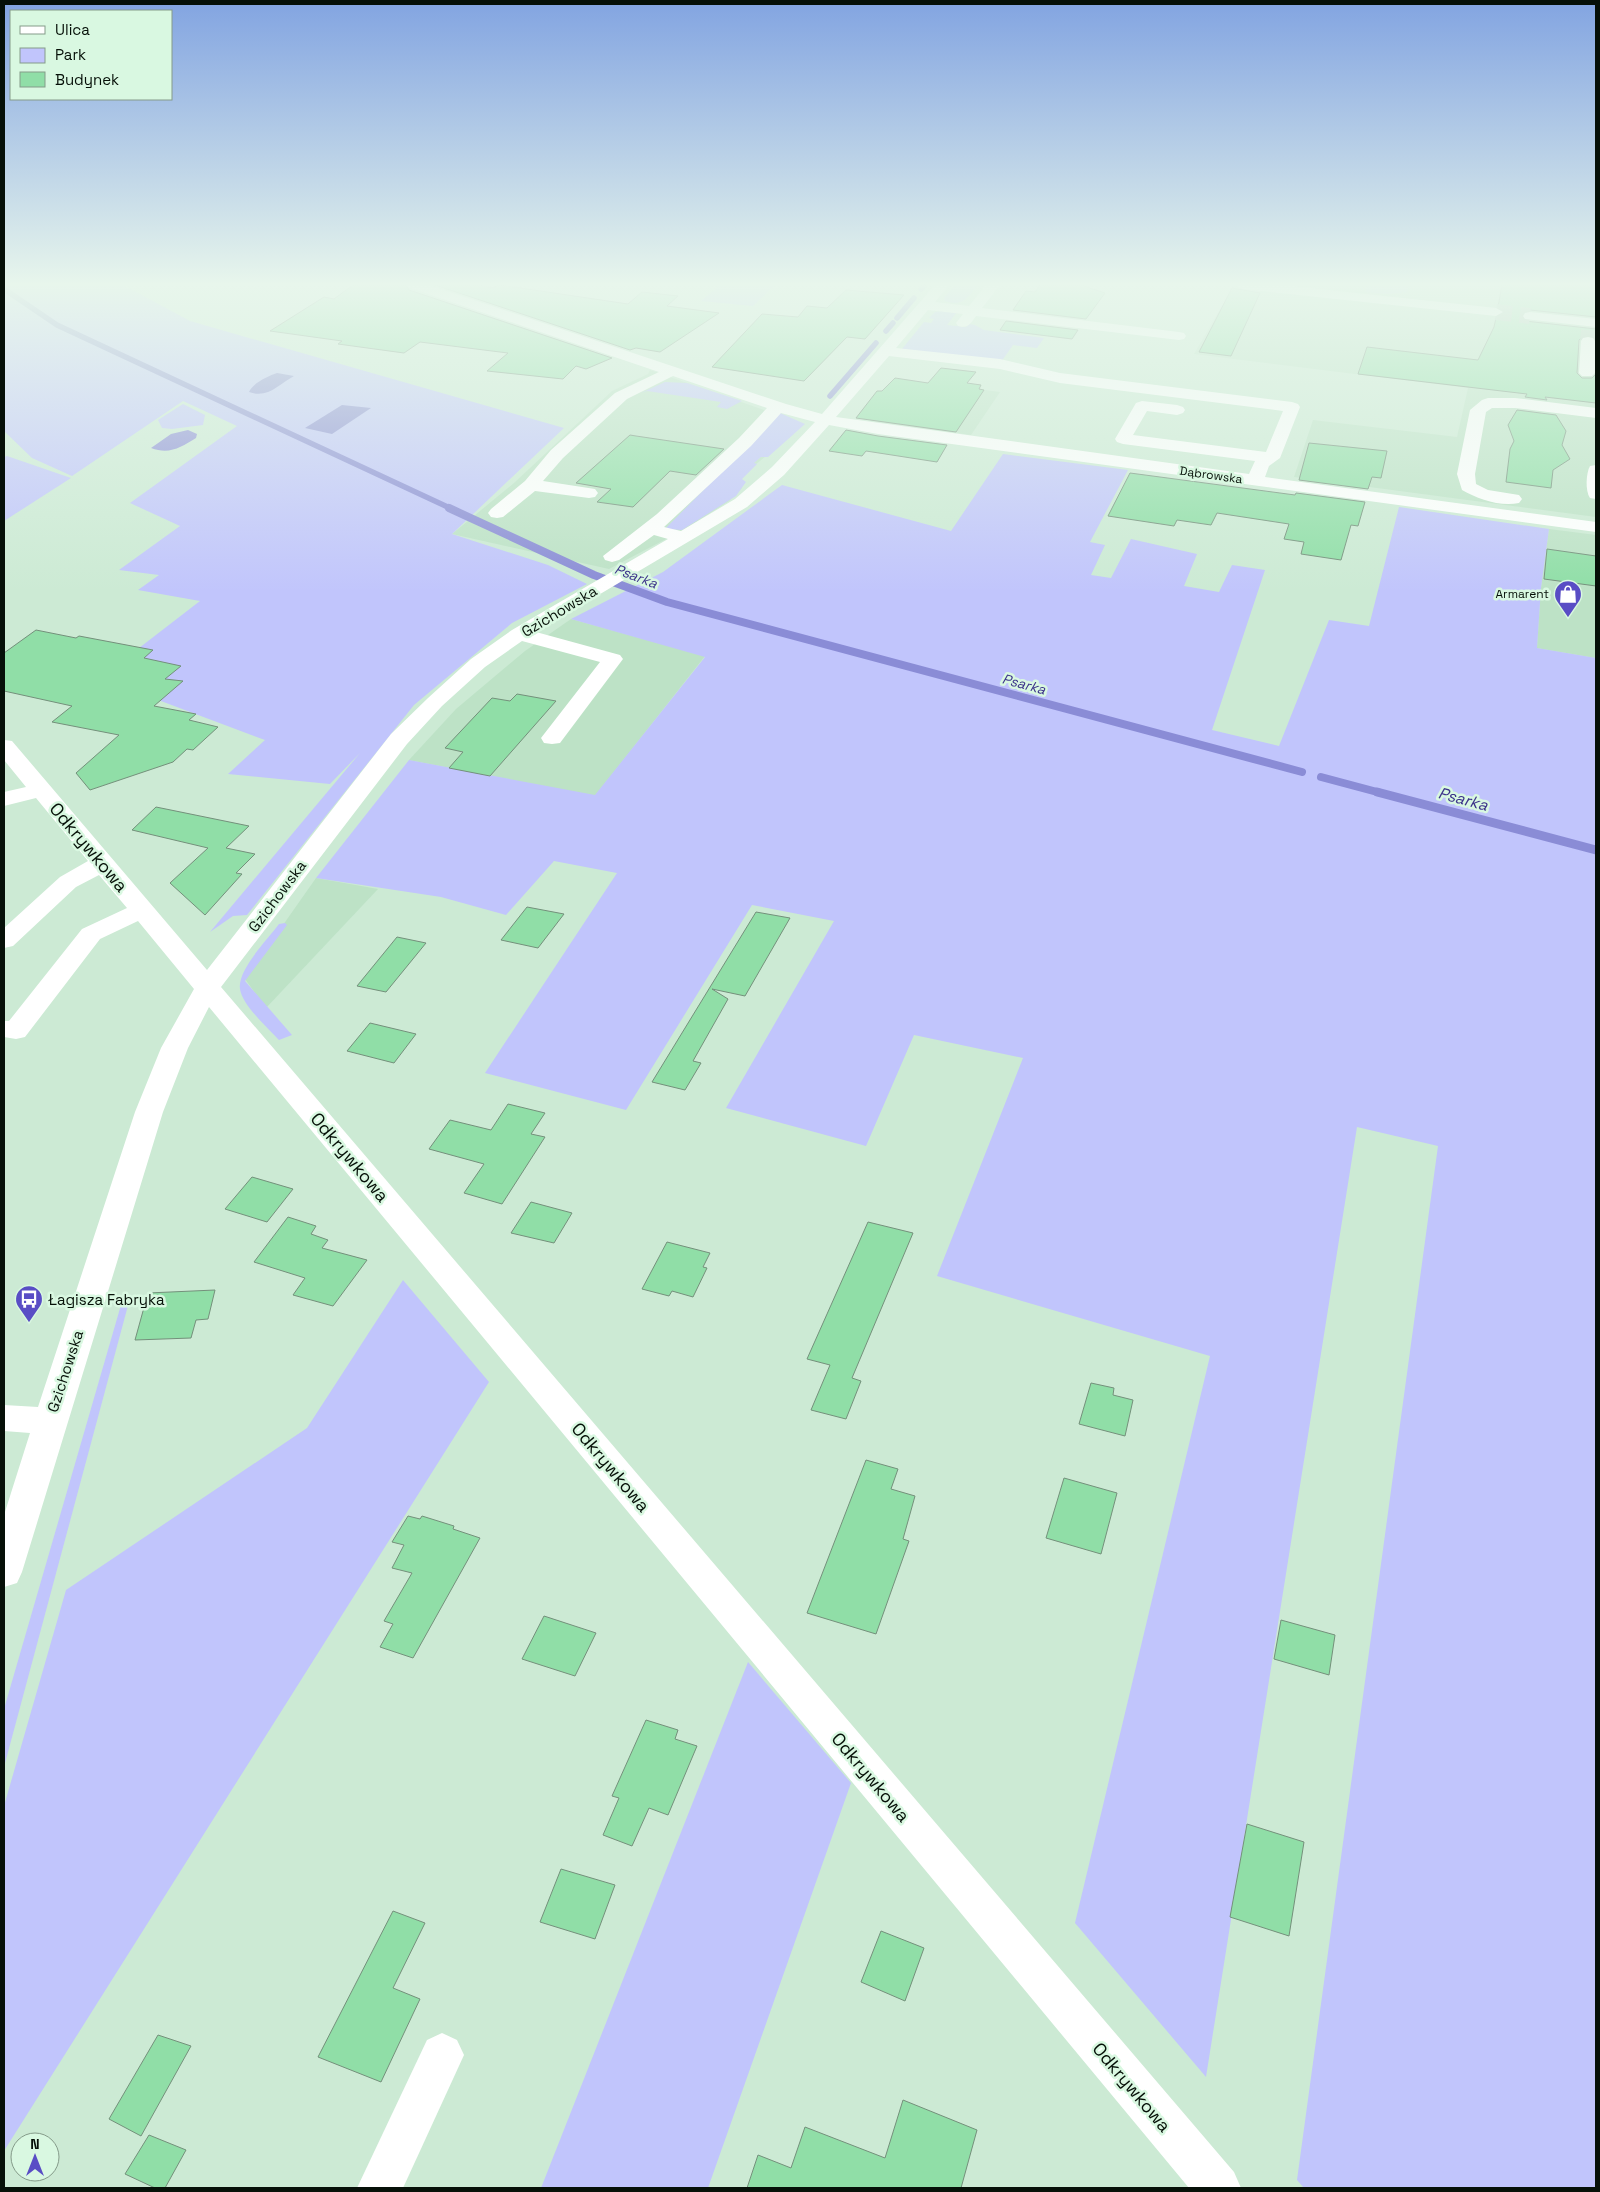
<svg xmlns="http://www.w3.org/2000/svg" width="1600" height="2192" font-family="'Space Grotesk',sans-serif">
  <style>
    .built { fill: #bde2c6 }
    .green { fill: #c1c5fc }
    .water { fill: #8a8cd6 }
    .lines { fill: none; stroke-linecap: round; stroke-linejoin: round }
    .stream-far2 { stroke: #8a8cd6; stroke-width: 5.5 }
    .stream-far1 { stroke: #8a8cd6; stroke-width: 8 }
    .stream { stroke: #8a8cd6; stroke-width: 9 }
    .building { fill: #90dea7; stroke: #74907b }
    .minor-tunnel { stroke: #aec9b5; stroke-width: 16; stroke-dasharray: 16 8; stroke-linecap: butt }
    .minor { fill: #fff; fill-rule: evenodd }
    .labels { text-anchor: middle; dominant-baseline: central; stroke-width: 5; stroke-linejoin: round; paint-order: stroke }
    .far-street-label { font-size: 12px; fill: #061008; stroke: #d9f8e1 }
    .far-poi-label { font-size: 12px; fill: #061008; stroke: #d9f8e1; text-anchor: end }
    .far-water-label { font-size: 14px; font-style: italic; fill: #3c338a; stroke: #d9f8e1 }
    .street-label { font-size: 15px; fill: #061008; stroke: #d9f8e1 }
    .poi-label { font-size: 15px; fill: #061008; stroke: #d9f8e1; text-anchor: start }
    .water-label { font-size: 16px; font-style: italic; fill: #3c338a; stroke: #d9f8e1 }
    .near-street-label { font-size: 18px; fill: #061008; stroke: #d9f8e1 }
  </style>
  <rect width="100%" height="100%" fill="#ccead4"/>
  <!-- built -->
  <g class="built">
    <path d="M 1234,285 L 1596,285 L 1596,517 L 1294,477 L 1313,420 L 1457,437 L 1468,388 L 1194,354 Z"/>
    <path d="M 650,370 L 778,415 L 794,434 L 741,476 L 742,488 L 729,501 L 685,529 L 609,569 L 452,534 L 514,483 L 612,391 L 648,374 Z"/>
    <path d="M 956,386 L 1000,392 L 971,435 L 870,421 L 878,409 Z"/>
    <path d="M 1549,529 L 1596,535 L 1596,658 L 1537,648 L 1541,588 Z"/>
    <path d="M 571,619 L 705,656 L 595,796 L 409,760 L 456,709 L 525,651 Z"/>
    <path d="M 316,878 L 378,889 L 266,1008 L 245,979 Z"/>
  </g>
  <!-- green -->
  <g class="green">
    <path d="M 4,285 L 123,285 L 190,321 L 564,428 L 452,534 L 548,565 L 587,584 L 512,623 L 414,705 L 247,915 L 233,916 L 210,932 L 360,753 L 330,784 L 228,774 L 265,740 L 129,689 L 117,665 L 200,601 L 138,590 L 159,575 L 119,570 L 180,526 L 130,503 L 237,426 L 183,401 L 72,476 L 32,458 L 4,431 Z"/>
    <path d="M 720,285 L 775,285 L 753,306 L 701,301 Z"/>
    <path d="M 955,285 L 978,285 C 967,298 963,307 945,301 L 944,298 Z"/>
    <path d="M 1367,285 L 1409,285 L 1407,292 L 1388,294 L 1365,292 Z"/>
    <path d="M 941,311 L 957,312 L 947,325 L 966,327 L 969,324 L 975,325 L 984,330 L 1044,338 L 1037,348 L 1013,345 L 1001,362 L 902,349 L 924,322 L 931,323 L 934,319 L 929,318 L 935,312 Z"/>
    <path d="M 665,382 L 687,383 L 742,401 L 727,409 L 717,407 L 721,402 L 647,391 L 641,393 Z"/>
    <path d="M 183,404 L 205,415 L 203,425 L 172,429 L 162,428 L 158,420 Z"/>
    <path d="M 780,413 L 805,424 L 768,457 L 761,457 L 754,463 L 757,464 L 742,479 L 746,482 L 736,496 L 682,530 L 665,529 Z"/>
    <path d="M 1003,454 L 1128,470 L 1090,542 L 1105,545 L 1091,575 L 1111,578 L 1131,539 L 1197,554 L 1184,586 L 1219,592 L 1232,565 L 1265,570 L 1212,730 L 1279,746 L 1329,620 L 1369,626 L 1399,507 L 1549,529 L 1541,588 L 1537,648 L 1596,658 L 1596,2188 L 1304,2188 L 1297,2180 L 1438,1146 L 1357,1127 L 1206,2077 L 1075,1923 L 1210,1356 L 937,1276 L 1023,1058 L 914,1035 L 866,1146 L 726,1108 L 834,921 L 752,905 L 626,1110 L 485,1073 L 617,873 L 554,861 L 506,915 L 441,897 L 316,878 L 409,760 L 595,795 L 705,657 L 571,619 L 663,572 L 782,485 L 951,531 Z"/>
    <path d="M 7,456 L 71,478 L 4,521 L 4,457 Z"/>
    <path d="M 285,923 L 287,925 L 245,981 L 292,1035 L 279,1040 C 268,1028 242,1005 240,989 C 237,970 268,939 279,924 Z"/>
    <path d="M 403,1280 L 489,1382 L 4,2151 L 4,1806 L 66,1590 L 307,1428 Z"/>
    <path d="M 123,1298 L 130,1298 L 4,1767 L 4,1709 Z"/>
    <path d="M 748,1662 L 851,1783 L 708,2188 L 541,2188 Z"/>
  </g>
  <!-- water -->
  <g class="water">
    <path d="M 277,373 L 294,376 C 279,384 268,399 249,392 C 253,383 268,376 277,373 Z"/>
    <path d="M 342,405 L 371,408 L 332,434 L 305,428 Z"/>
    <path d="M 188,430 L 197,434 L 196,438 C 181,447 170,455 151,448 L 171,434 Z"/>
  </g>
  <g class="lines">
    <!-- stream-far2 -->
    <g class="stream-far2">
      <path d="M 4,289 L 57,325 L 452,509"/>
      <path d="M 921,289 L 925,285"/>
      <path d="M 897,318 L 914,298"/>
      <path d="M 886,331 L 893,323"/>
      <path d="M 830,396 L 876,343"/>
    </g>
    <!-- stream-far1 -->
    <g class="stream-far1">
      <path d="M 449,508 L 594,575 L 667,602 L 1302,772"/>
      <path d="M 1321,777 L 1381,793"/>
    </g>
    <!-- stream -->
    <path class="stream" d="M 1377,792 L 1596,850"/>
  </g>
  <!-- building -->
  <g class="building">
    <path d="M 353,285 L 406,285 L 409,290 L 612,358 L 586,369 L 576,366 L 563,379 L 487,371 L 508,353 L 420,342 L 404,353 L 338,344 L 342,341 L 270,331 L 324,297 L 334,299 Z"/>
    <path d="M 435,285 L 480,285 L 491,288 L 500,285 L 628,304 L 642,292 L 678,296 L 667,306 L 719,313 L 660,352 L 636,348 L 630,350 Z"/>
    <path d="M 1040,285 L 1081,285 L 1105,293 L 1086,319 L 1013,310 L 1026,291 L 1035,292 Z"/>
    <path d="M 1502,285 L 1596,285 L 1596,317 L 1530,310 L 1525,311 L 1521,315 L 1525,321 L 1596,329 L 1596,340 L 1593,336 L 1588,335 L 1583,336 L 1579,340 L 1577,373 L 1582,378 L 1592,378 L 1596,374 L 1596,403 L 1545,397 L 1547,400 L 1525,397 L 1527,394 L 1358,374 L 1367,347 L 1478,360 L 1494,327 L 1496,318 L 1505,313 L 1498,307 Z"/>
    <path d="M 1232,288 L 1260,293 L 1231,356 L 1199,352 Z"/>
    <path d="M 846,290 L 904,295 L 865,339 L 847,337 L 804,381 L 712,367 L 762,314 L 798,317 L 807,306 L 827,308 Z"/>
    <path d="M 1006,321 L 1078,330 L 1072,339 L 1000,330 Z"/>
    <path d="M 941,368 L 976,372 L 967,383 L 981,385 L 979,389 L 984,390 L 956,432 L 856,418 L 877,391 L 882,391 L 895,378 L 928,383 Z"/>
    <path d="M 1517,410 L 1556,415 L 1566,431 L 1562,445 L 1570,459 L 1553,470 L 1551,488 L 1506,482 L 1510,449 L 1514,441 L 1508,425 Z"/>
    <path d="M 846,430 L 878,436 L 947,445 L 937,462 L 866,451 L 862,456 L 829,451 Z"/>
    <path d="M 630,435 L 636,436 L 724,449 L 696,475 L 670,471 L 633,507 L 597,502 L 611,489 L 576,483 Z"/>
    <path d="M 1309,443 L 1387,451 L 1381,478 L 1372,477 L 1368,489 L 1299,480 Z"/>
    <path d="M 1130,473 L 1295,495 L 1296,493 L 1365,502 L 1358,526 L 1351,525 L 1341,560 L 1301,554 L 1304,542 L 1284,539 L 1289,524 L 1217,513 L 1211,525 L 1177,520 L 1174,526 L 1108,516 Z"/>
    <path d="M 1547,549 L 1596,556 L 1596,586 L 1544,579 Z"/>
    <path d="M 36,630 L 76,638 L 79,636 L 153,650 L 144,658 L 181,666 L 165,679 L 183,681 L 154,706 L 196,714 L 189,720 L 218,727 L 193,750 L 187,749 L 173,762 L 90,790 L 76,773 L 119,735 L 52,722 L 72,706 L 4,691 L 4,653 Z"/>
    <path d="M 517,694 L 556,701 L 490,776 L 449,768 L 463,752 L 445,748 L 492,698 L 510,701 Z"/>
    <path d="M 156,807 L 249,826 L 226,848 L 255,854 L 236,873 L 242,874 L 205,915 L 170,883 L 208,848 L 132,830 Z"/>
    <path d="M 527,907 L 564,914 L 538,948 L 501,940 Z"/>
    <path d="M 756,912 L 790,918 L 745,996 L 712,989 L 728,999 L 693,1061 L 701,1063 L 685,1090 L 652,1082 Z"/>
    <path d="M 397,937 L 426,943 L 386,992 L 357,986 Z"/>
    <path d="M 370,1023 L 416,1034 L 394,1063 L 347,1051 Z"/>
    <path d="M 508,1104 L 545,1113 L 531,1134 L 545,1137 L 502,1204 L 464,1193 L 484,1164 L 429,1149 L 450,1120 L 491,1130 Z"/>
    <path d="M 252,1177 L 293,1189 L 267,1222 L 225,1209 Z"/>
    <path d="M 531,1202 L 572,1213 L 554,1243 L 511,1233 Z"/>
    <path d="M 288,1217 L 316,1226 L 311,1234 L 328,1240 L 322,1248 L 367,1260 L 333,1306 L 293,1295 L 305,1278 L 254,1262 Z"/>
    <path d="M 868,1222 L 913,1233 L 852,1378 L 861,1381 L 846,1419 L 811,1410 L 830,1365 L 807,1359 Z"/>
    <path d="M 667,1242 L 710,1253 L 703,1267 L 707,1268 L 693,1297 L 672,1291 L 669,1296 L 642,1289 Z"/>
    <path d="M 215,1290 L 208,1319 L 196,1320 L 191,1338 L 135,1340 L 148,1293 Z"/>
    <path d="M 1091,1383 L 1114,1388 L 1113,1395 L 1133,1400 L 1125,1436 L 1079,1424 Z"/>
    <path d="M 866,1460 L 898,1469 L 891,1489 L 915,1496 L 903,1539 L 909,1541 L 876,1634 L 807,1613 Z"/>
    <path d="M 1064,1478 L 1117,1493 L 1101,1554 L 1046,1538 Z"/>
    <path d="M 408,1516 L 420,1519 L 422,1516 L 454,1526 L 453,1529 L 480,1538 L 413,1658 L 380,1647 L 393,1624 L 384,1621 L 412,1573 L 392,1568 L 404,1545 L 392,1542 Z"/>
    <path d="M 544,1616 L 596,1633 L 575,1676 L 522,1659 Z"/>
    <path d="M 1281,1620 L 1335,1635 L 1329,1675 L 1274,1659 Z"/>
    <path d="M 646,1720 L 678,1730 L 675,1739 L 697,1746 L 668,1815 L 649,1808 L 632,1846 L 603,1835 L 619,1798 L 612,1796 Z"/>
    <path d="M 1247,1824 L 1304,1842 L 1289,1936 L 1230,1917 Z"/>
    <path d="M 561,1869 L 615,1885 L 595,1939 L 540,1922 Z"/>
    <path d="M 393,1911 L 425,1923 L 393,1988 L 420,1999 L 381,2082 L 318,2057 Z"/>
    <path d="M 881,1931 L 924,1948 L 905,2001 L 861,1982 Z"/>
    <path d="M 158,2035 L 191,2046 L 141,2136 L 109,2119 Z"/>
    <path d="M 903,2100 L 977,2130 L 961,2188 L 747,2188 L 758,2155 L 791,2168 L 805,2127 L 885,2158 Z"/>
    <path d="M 149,2135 L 186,2150 L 165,2188 L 155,2188 L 125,2174 Z"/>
  </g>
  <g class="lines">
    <!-- minor-tunnel -->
    <g class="minor-tunnel">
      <path d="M 1496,312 L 1530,316"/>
      <path d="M 1588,341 L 1589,330"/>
    </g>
    <!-- minor -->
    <g class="minor">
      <path d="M 408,285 L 429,285 L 786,404 L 822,414 L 935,285 L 949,285 L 935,302 L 969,306 L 986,285 L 1000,285 L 982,308 L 1179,332 L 1184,333 L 1186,336 L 1184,339 L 1179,340 L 976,316 C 971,323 968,329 958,326 L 956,323 L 963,314 L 928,310 L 896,348 L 1000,359 L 1060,373 L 1292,402 L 1298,404 L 1300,407 L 1280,458 L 1269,466 L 1265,477 L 1596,522 L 1596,532 L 878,434 L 829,425 L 784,475 L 747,507 L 536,632 L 620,655 L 623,659 L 560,743 L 552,744 L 544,743 L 541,738 L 600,662 L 522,641 L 485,667 L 442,706 L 407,744 L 221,987 L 1234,2172 L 1241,2188 L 1189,2188 L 209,1007 L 188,1048 L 163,1112 L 22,1572 L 17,1583 L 4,1587 L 4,1515 L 30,1433 L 4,1431 L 4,1405 L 38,1407 L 135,1112 L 161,1048 L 194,989 L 138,921 L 100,939 L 25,1037 L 16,1039 L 4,1037 L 4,1021 L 9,1021 L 82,929 L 127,908 L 99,875 L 76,887 L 13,946 L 4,948 L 4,928 L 60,877 L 88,861 L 36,798 L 4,806 L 4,792 L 26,787 L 4,760 L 4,740 L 12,741 L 207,970 L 391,734 L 428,698 L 471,659 L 512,630 L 668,539 L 654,535 L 619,560 L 612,562 L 605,560 L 603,556 L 657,514 L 739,438 L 767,408 L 673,376 L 627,399 L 563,458 L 543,481 L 595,489 L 598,493 L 595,497 L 589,498 L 535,491 L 503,517 L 497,518 L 491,517 L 488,513 L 491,509 L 525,481 L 551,450 L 615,393 L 659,372 L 410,288 ZM 889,356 L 1000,369 L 1060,383 L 1283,411 L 1266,452 L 1133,435 L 1147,411 L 1177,415 L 1183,413 L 1185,410 L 1183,407 L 1177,405 L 1142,401 L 1136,403 L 1115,439 L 1117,442 L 1123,444 L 1255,461 L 1249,474 L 836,417 ZM 781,413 L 815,422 L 772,467 L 735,499 L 681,531 L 664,527 L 751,446 Z"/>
      <path d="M 1236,285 L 1282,285 L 1496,308 L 1503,312 L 1496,316 L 1243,289 Z"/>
      <path d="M 1530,312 L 1596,319 L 1596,327 L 1525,319 L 1523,316 L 1525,313 Z"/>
      <path d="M 1588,337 L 1593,338 L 1595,341 L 1595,373 L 1592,376 L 1582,376 L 1579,373 L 1581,341 L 1583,338 Z"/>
      <path d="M 1488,398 L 1515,398 L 1596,408 L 1596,418 L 1515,408 L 1492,408 L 1486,412 L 1475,474 L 1476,484 L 1488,490 L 1519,495 L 1522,499 L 1519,503 C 1500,507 1478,499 1462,490 L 1457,474 L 1470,410 L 1482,400 Z"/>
      <path d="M 1596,465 L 1596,499 L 1590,498 C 1585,491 1586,473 1590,466 Z"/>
      <path d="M 442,2033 L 457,2040 L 464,2055 L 403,2188 L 357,2188 L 427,2040 Z"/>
    </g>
  </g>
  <!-- sky -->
  <linearGradient id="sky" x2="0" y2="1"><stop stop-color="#82a4e1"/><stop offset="0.48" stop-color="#e8f6ec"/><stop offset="1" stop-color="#e8f6ec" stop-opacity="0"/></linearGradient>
  <rect width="1600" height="592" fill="url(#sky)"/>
  <!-- icons -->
  <defs>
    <g id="shop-pin" transform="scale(1.4375)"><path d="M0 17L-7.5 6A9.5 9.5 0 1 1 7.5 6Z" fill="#594dc5" stroke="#d9f8e1"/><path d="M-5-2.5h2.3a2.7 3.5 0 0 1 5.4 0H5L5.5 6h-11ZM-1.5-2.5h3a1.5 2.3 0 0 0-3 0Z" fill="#fff"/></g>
    <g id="bus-pin" transform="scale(1.4375)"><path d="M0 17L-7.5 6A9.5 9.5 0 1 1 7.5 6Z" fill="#594dc5" stroke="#d9f8e1"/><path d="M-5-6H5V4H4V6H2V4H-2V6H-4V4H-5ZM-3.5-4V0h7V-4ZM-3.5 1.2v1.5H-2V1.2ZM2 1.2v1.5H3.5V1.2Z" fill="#fff"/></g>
  </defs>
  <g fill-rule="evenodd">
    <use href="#shop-pin" x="1568" y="594"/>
    <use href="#bus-pin" x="29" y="1299"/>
  </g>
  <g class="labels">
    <!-- far-street labels -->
    <g class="far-street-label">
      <text transform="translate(1211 475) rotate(8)">Dąbrowska</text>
    </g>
    <!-- far-poi labels -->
    <g class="far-poi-label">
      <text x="1549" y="594">Armarent</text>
    </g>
    <!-- far-water labels -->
    <g class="far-water-label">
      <text transform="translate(636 576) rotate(21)">Psarka</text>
      <text transform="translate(1024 684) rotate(15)">Psarka</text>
    </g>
    <!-- street labels -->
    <g class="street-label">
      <text transform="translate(559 611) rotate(-31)">Gzichowska</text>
      <text transform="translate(277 896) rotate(-53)">Gzichowska</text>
      <text transform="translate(65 1371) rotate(-72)">Gzichowska</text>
    </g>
    <!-- poi labels -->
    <g class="poi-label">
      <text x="48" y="1299">Łagisza Fabryka</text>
    </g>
    <!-- water labels -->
    <g class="water-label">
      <text transform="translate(1463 799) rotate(15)">Psarka</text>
    </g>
    <!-- near-street labels -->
    <g class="near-street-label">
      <text transform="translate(89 847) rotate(50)">Odkrywkowa</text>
      <text transform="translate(350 1157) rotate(50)">Odkrywkowa</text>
      <text transform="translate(611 1467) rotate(50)">Odkrywkowa</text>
      <text transform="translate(871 1777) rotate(50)">Odkrywkowa</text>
      <text transform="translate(1132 2087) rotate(50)">Odkrywkowa</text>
    </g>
  </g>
  <!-- border -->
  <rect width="1600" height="2192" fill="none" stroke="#061008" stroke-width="10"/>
  <!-- legend -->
  <rect x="10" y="10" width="162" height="90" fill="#d9f8e1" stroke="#859b8a"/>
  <rect x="20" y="26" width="25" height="8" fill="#ffffff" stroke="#859b8a"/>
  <text x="55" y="35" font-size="15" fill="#061008">Ulica</text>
  <rect x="20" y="48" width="25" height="15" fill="#c1c5fc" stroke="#859b8a"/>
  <text x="55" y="60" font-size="15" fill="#061008">Park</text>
  <rect x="20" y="72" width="25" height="15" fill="#90dea7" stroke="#859b8a"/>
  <text x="55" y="85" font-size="15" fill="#061008">Budynek</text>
  <!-- north arrow -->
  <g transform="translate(35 2157)"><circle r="24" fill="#d9f8e1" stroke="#859b8a"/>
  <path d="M0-4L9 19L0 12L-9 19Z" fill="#594dc5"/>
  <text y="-8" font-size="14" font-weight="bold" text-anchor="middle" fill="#061008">N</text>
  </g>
</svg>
